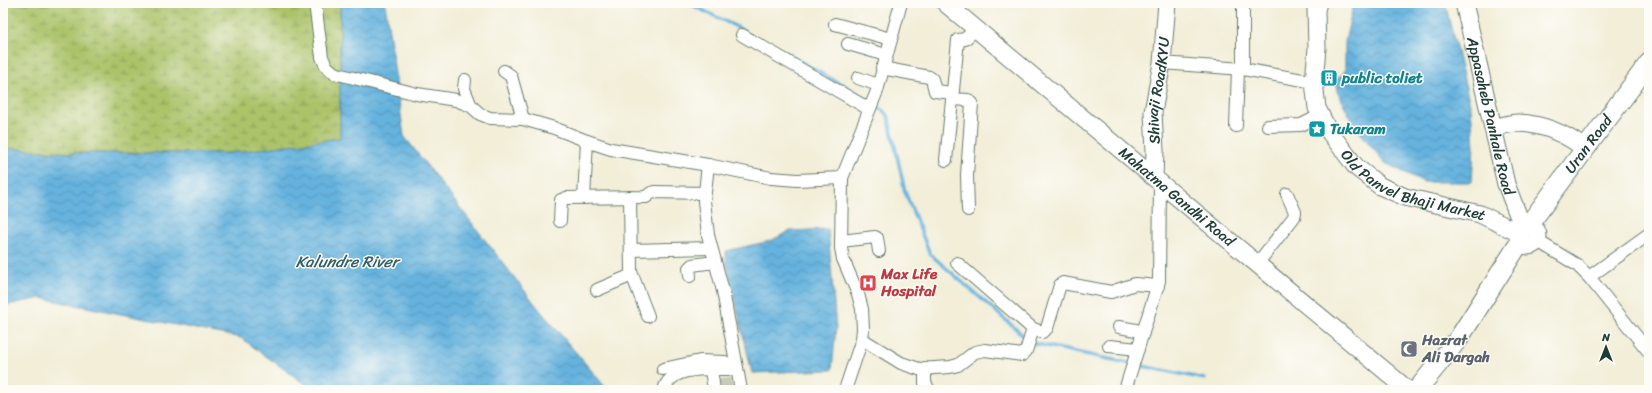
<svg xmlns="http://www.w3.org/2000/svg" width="1652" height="393" font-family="Sriracha,sans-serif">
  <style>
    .wetland { fill: url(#wetland-marsh); stroke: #65804e }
    .water { fill: url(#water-waves); stroke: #427889 }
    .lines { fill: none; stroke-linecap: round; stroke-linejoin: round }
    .stream { stroke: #65b2de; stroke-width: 3.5 }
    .street-tunnel { stroke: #c8cbb7; stroke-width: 12; stroke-dasharray: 12 6; stroke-linecap: butt }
    .street-casing { stroke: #697b6d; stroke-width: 14 }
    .secondary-casing { stroke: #697b6d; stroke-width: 19 }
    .primary-casing { stroke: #697b6d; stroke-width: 21 }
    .street { stroke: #fff; stroke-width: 12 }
    .secondary { stroke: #fff; stroke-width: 17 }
    .primary { stroke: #fff; stroke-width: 19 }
    .labels { text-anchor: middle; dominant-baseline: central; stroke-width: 3; stroke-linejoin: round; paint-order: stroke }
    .culture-label { font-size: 15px; font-weight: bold; fill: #0d838f; stroke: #fdfcf7; text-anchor: start }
    .street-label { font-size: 15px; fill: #1f3d34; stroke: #fdfcf7 }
    .health-label { font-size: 15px; font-weight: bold; fill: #be3a42; stroke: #fdfcf7; text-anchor: start }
    .worship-label { font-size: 15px; font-weight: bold; fill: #5b616d; stroke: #fdfcf7; text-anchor: start }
    .water-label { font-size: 16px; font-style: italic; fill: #346067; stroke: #fdfcf7 }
  </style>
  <defs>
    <pattern id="wetland-marsh" width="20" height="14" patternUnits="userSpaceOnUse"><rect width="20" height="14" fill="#abc369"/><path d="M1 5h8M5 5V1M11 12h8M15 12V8" fill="none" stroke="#8ba057"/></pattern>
    <pattern id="water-waves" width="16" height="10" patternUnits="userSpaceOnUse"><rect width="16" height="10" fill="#65b2de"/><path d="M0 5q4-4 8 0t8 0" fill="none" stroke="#5392b5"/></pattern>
  </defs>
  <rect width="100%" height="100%" fill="#fdfcf7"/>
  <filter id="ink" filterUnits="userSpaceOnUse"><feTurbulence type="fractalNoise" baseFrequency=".025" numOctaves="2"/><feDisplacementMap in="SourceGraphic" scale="8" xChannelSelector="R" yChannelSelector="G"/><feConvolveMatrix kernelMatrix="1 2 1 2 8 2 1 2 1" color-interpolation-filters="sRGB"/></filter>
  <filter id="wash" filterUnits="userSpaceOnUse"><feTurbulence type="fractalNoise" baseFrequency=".012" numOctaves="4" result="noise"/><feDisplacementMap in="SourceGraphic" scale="16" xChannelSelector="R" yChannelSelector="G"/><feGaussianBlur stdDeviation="0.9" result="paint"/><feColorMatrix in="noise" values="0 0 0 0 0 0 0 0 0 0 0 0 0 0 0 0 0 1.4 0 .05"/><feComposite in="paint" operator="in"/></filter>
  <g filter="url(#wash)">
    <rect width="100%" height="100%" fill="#f2eed8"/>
    <!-- wetland -->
    <path class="wetland" d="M 3,3 L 340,3 L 340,138 L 230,153 L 72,153 L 3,148 Z"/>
    <!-- water -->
    <g class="water">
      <path d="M 340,3 L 385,3 L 404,136 L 539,309 L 608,390 L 313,390 L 241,338 L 41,298 L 3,306 L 3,148 L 72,153 L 230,153 L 340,138 Z"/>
      <path d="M 1358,3 L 1445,3 L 1471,108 L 1474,146 L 1472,182 L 1424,182 L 1385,163 L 1353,124 L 1338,92 L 1336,80 L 1345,71 L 1345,42 L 1353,6 Z"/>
      <path d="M 828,229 L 836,328 L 832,370 L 752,373 L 726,262 L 726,251 L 770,241 L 790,231 Z"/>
    </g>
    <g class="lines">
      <!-- stream -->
      <g class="stream">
        <path d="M 688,3 L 745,31"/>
        <path d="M 782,51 L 872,102 L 888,115 L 905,192 L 930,254 L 1032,343 L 1205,379"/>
      </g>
    </g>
  </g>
  <g filter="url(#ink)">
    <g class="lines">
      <!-- street-tunnel -->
      <path class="street-tunnel" d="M 720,385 L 733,384"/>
      <!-- street casing -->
      <g class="street-casing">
        <g id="street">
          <path d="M 315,3 L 322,57 L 326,66 L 334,73 L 417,94 L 456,100 L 471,106 L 480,114 L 490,118 L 523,119 L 554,128 L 587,141 L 611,149 L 708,165 L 771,178 L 797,180 L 842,178"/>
          <path d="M 1243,3 L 1243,69"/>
          <path d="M 835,24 L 891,39"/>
          <path d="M 742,35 L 869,109"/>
          <path d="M 848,44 L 886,55"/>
          <path d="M 1162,63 L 1243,69 L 1314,82"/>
          <path d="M 882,68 L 929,77 L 932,79 L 935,91 L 953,93"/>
          <path d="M 504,71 L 511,76 L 523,119"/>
          <path d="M 858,78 L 878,85"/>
          <path d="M 465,80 L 464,89 L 471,106"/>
          <path d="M 952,99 L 968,100 L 972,103 L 967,175 L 968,210"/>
          <path d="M 1236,126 L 1238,69"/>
          <path d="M 1268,126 L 1301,125 L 1321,115"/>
          <path d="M 946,160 L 958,40 L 965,39 L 976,29"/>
          <path d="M 708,165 L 704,201 L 708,235 L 723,291 L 741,390"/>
          <path d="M 630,197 L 631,272 L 648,316"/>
          <path d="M 584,198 L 587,141"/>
          <path d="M 560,221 L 561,200 L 566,198 L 646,197 L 651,193 L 655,192 L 704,193"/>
          <path d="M 1536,240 L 1577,265 L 1589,277 L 1649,352"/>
          <path d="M 841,241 L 875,237 L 877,238 L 879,251"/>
          <path d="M 631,250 L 710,248"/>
          <path d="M 957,263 L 1033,329 L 1042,332 L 1047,328 L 1060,285 L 1063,283 L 1111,292 L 1135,284 L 1158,286"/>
          <path d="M 1257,264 L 1294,217 L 1295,212 L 1287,194"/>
          <path d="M 690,276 L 689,268 L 692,265 L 715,262"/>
          <path d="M 1589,277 L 1649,234"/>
          <path d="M 597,290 L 632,275"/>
          <path d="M 1119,327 L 1136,330 L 1143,333"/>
          <path d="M 862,339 L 901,363 L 919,369 L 950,367 L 958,365 L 975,352 L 985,350 L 1022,355 L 1026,351 L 1033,329"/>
          <path d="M 1109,346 L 1138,349"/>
          <path d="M 925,368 L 925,383 L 929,390"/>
          <path d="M 663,369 L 700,361 L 725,362"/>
          <path d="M 711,370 L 714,390"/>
          <path d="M 664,390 C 671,363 715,370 737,369"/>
          <path d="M 845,390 L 862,339 L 863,329 L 862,309 L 858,294 L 843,259 L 841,248 L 842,178 L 877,91 L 901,3"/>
          <path d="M 1125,390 L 1159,281 L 1160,183"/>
        </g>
      </g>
      <!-- secondary casing -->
      <g class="secondary-casing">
        <g id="secondary">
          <path id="s1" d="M 945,3 L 1408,390"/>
          <path id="s2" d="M 1318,3 L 1316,10 L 1317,48 L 1314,82 L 1317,108 L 1328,130 L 1356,167 L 1380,186 L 1405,197 L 1480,214 L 1519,233"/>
          <path id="s3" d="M 1464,3 L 1506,184 L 1523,228"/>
          <path d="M 1493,128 C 1501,126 1510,123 1518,123 C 1542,124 1566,134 1585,149"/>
          <path id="s4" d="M 1154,177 L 1155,151 L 1153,112 L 1162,63 L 1167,3"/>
        </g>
      </g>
      <!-- primary casing -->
      <g class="primary-casing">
        <g id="primary">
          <circle cx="1528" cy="236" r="9"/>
          <path id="s5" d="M 1527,227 L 1649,63"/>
          <path d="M 1417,390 L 1459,338 L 1520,242"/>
        </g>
      </g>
      <!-- street -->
      <use href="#street" class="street"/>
      <!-- secondary -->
      <use href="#secondary" class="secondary"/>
      <!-- primary -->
      <use href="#primary" class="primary"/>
    </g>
  </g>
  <!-- icons -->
  <defs>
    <g id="building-square" transform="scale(0.9)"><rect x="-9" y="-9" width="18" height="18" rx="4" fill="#0f9aa8" stroke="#fdfcf7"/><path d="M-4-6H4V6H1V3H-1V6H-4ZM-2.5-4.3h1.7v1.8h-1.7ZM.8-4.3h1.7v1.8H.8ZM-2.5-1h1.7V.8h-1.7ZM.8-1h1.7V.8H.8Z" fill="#fff"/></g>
    <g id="sight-square" transform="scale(0.9)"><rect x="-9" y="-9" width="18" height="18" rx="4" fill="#0f9aa8" stroke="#fdfcf7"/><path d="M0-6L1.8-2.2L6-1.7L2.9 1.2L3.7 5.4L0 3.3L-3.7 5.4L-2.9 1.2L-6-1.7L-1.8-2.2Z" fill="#fff"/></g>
    <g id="hospital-square" transform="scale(0.9)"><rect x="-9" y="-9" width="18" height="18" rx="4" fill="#e0444e" stroke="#fdfcf7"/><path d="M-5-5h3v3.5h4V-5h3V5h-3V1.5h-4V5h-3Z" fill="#fff"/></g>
    <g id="mosque-square" transform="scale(0.9)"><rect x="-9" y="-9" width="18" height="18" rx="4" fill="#6b7280" stroke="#fdfcf7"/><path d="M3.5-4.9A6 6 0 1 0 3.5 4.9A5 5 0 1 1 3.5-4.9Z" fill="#fff"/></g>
  </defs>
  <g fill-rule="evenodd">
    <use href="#building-square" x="1329" y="78"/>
    <use href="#sight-square" x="1317" y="129"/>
    <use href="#hospital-square" x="868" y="283"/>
    <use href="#mosque-square" x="1409" y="349"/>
  </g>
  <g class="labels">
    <!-- culture labels -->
    <g class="culture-label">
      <text x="1342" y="78">public toliet</text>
      <text x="1330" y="129">Tukaram</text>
    </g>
    <!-- street labels -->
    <g class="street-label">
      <text stroke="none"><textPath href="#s4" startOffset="87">Shivaji RoadKYU</textPath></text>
      <text stroke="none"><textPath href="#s3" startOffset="116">Appasaheb Panhale Road</textPath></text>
      <text stroke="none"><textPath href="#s5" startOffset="103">Uran Road</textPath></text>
      <text stroke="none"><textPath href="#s2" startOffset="237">Old Panvel Bhaji Market</textPath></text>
      <text stroke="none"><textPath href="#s1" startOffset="302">Mahatma Gandhi Road</textPath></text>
    </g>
    <!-- health labels -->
    <g class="health-label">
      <text x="881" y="274">Max Life<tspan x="881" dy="17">Hospital</tspan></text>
    </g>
    <!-- worship labels -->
    <g class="worship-label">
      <text x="1422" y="340">Hazrat<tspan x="1422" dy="17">Ali Dargah</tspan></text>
    </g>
    <!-- water labels -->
    <g class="water-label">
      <text x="347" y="261">Kalundre River</text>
    </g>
  </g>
  <!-- margin -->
  <rect width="1652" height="393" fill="none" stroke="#fdfcf7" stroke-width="16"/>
  <!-- north arrow -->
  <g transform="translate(1606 347)" stroke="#fdfcf7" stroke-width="3" paint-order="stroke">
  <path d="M0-3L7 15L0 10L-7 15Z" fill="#1f3d34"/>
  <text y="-6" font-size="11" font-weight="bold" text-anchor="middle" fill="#1f3d34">N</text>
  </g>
</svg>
